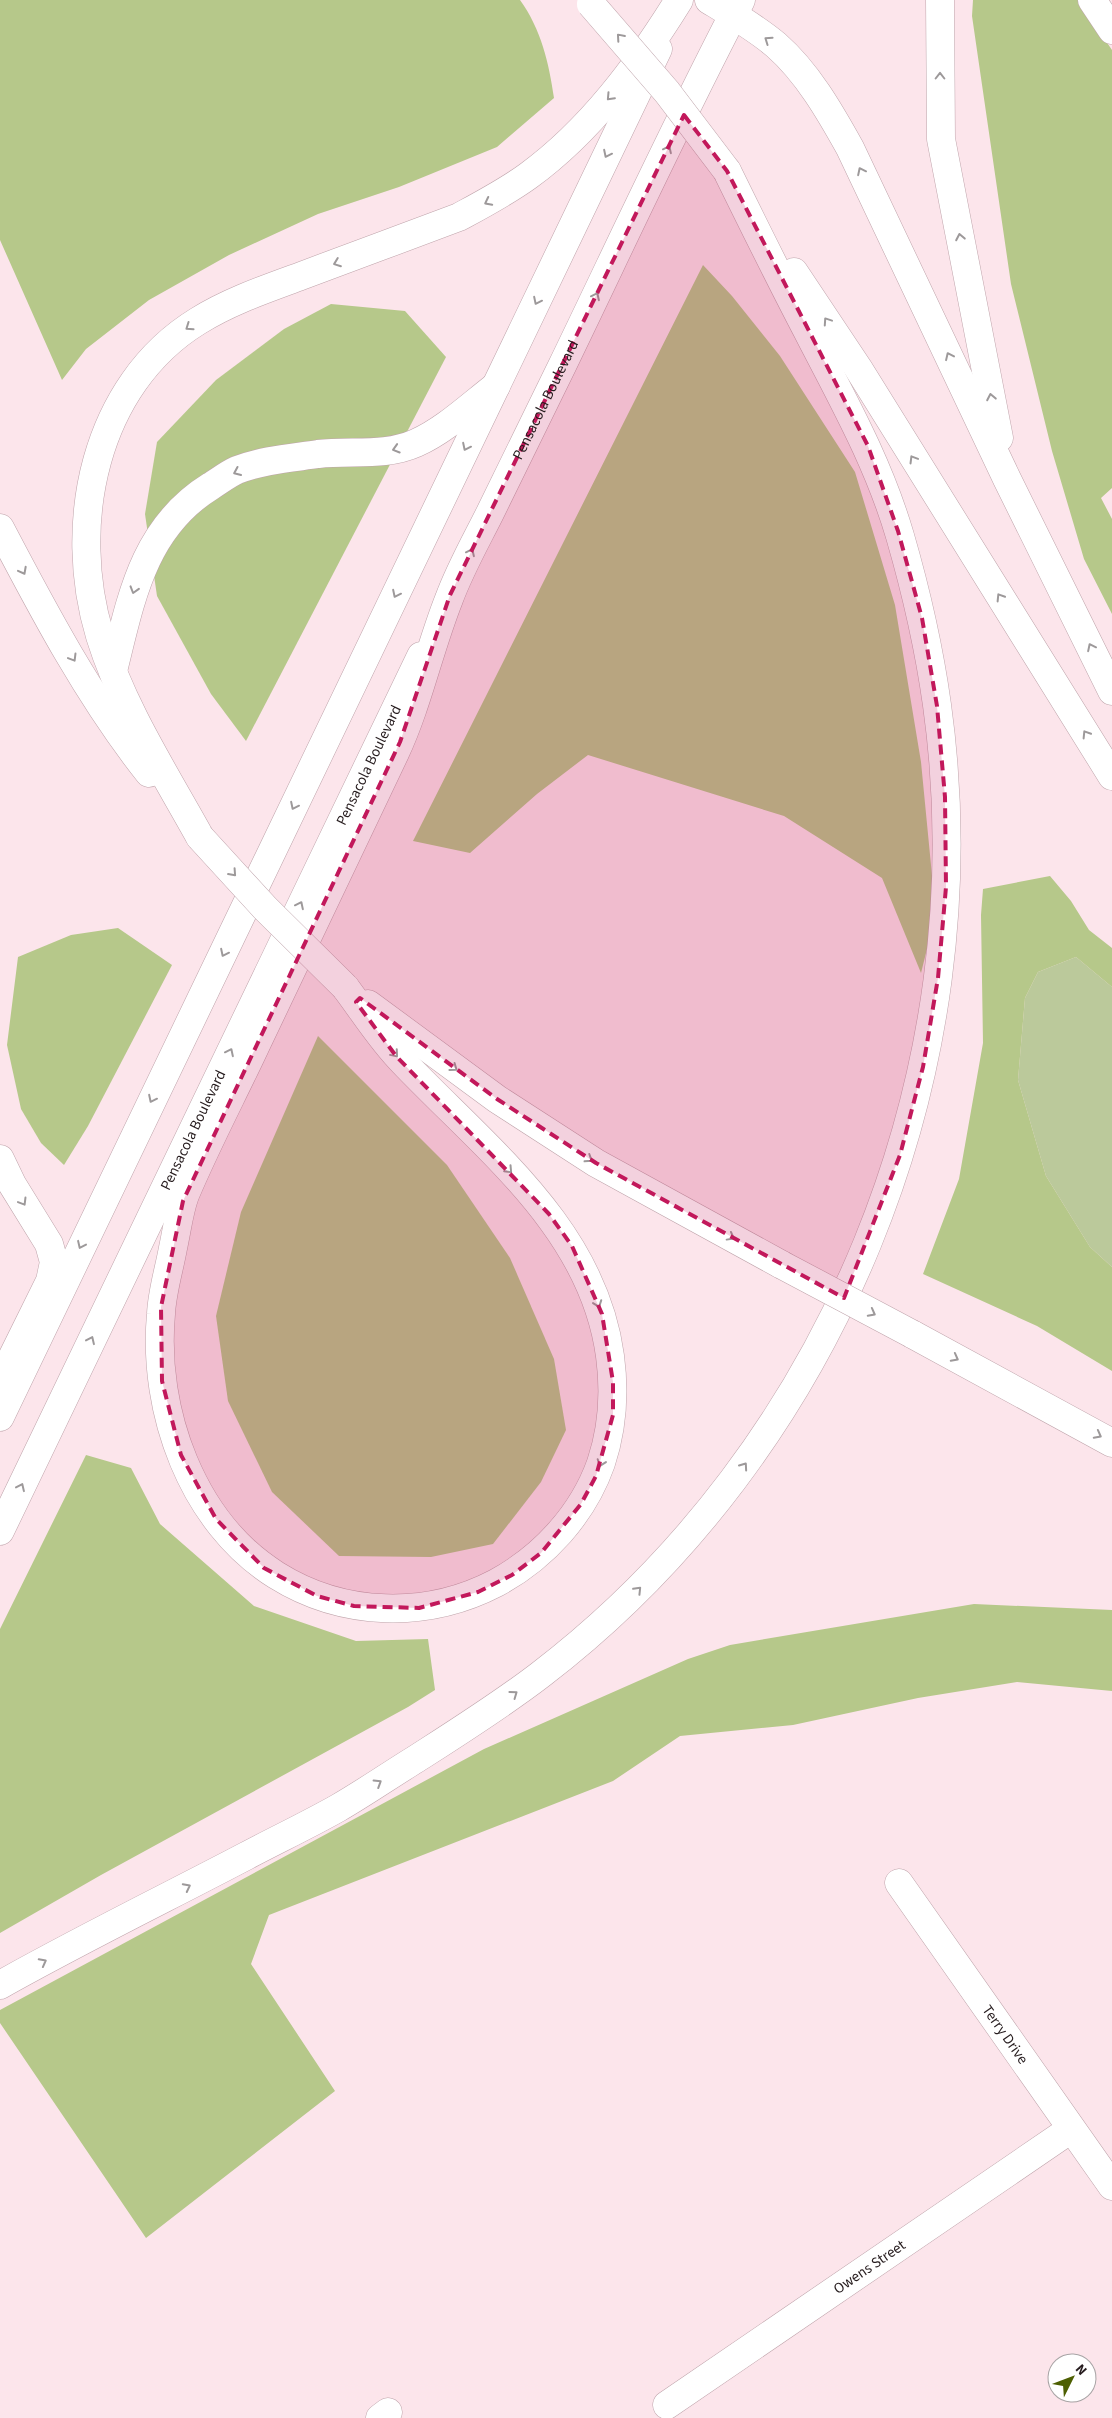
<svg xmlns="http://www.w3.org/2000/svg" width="1112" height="2418" font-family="'Source Sans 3',sans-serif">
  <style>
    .green { fill: #bbc99b }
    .forest { fill: #b6c88a }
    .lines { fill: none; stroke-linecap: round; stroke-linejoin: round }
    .minor-casing { stroke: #bfa4ab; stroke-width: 29 }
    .major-casing { stroke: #bfa4ab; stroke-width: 29 }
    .highway-casing { stroke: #bfa4ab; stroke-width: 29 }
    .minor { stroke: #fff; stroke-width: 28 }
    .major { stroke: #fff; stroke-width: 28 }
    .highway { stroke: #fff; stroke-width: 28 }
    .highway-bridge-casing { stroke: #bfa4ab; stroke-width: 29; stroke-linecap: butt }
    .highway-bridge { stroke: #fff; stroke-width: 28 }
    .oneway { stroke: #9d999a }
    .marked { fill: #c2185b; fill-opacity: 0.2; stroke: #c2185b; stroke-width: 4; stroke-dasharray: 10 6; stroke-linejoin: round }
    .labels { text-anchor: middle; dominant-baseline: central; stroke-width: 4.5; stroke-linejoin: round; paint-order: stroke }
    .street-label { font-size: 15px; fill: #261c1e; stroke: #fff }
  </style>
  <rect width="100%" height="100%" fill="#fce5eb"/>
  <!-- green -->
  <path class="green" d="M 1076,957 L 1112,987 L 1112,1267 L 1090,1247 L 1046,1176 L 1018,1080 L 1025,998 L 1038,972 Z"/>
  <!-- forest -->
  <g class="forest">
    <path d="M 0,0 L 520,0 C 541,29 549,63 554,98 L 497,147 L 399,187 L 318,214 L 229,255 L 149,300 L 86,349 L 62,380 L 0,240 Z"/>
    <path d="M 973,0 L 1078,0 L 1112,50 L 1112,488 L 1101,498 L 1112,519 L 1112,614 L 1084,559 L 1052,451 L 1011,284 L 972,16 Z"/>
    <path d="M 703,265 L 732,296 L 780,356 L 855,472 L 895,605 L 921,762 L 934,896 L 931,933 L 921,973 L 882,878 L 784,816 L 588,755 L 537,794 L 470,853 L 413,841 Z"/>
    <path d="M 331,304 L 405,311 L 446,357 L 246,741 L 211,694 L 157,596 L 145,514 L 157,442 L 216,380 L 284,329 Z"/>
    <path d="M 1050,876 L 1071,901 L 1089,930 L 1112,948 L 1112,987 L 1076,957 L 1038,972 L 1025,998 L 1018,1080 L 1046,1176 L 1090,1247 L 1112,1267 L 1112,1371 L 1037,1326 L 923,1274 L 959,1179 L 983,1043 L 981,915 L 983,889 Z"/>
    <path d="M 118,928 L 172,965 L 88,1126 L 64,1165 L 41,1143 L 21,1109 L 7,1045 L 18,957 L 71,935 Z"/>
    <path d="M 318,1036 L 447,1165 L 510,1258 L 554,1359 L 566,1430 L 541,1482 L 493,1544 L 431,1557 L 339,1556 L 272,1492 L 228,1401 L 216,1316 L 241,1212 Z"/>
    <path d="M 86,1455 L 131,1468 L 160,1524 L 254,1606 L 356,1641 L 428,1639 L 435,1690 L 408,1707 L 101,1875 L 0,1933 L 0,1629 Z"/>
    <path d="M 974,1604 L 1112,1610 L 1112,1691 L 1017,1682 L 918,1698 L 793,1725 L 680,1736 L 613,1781 L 269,1915 L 251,1964 L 335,2091 L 146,2238 L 0,2023 L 0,2010 L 484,1749 L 688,1659 L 730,1645 Z"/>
  </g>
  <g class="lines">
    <!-- minor casing -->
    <g class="minor-casing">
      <g id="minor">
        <path d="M 1092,0 L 1112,30"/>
        <path id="s1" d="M 899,1883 L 1112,2186"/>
        <path id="s2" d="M 667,2405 L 1071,2129"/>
        <path d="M 380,2418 L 388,2412"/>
      </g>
    </g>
    <!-- major casing -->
    <g class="major-casing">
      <g id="major">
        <path d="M 0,1417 L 658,49"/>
        <path id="s3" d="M 0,1531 L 421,656"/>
      </g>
    </g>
    <!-- highway casing -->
    <g class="highway-casing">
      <g id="highway">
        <path d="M 709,0 C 732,14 756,28 776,45 C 807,72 830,112 850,148 L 1007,479 L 1112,691"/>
        <path d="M 940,0 L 941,139 L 999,438"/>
        <path d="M 794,272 L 858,368 L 1112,776"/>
        <path d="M 0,528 C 44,612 90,699 149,773"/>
        <path d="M 113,671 C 131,599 143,528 211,486 C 219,481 228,474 237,470 C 263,460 291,458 318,454 C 351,450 385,457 416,443 C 445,430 470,406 496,386"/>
        <path d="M 200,837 C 164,772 122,707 100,636 C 66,524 94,385 198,321 C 230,301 266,289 301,276 C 354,256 406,237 459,217 C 483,204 506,192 528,176 C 591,130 638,66 679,0"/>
        <path id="s4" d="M 345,987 C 364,1012 381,1040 403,1062 C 486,1149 593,1229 610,1356 C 615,1393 613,1427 601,1463 C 583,1514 544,1557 496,1583 C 427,1619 343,1617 276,1575 C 192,1522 152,1411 161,1314 C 162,1292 169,1270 173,1248 C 177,1230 179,1211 185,1195 C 206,1145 232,1096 255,1047 C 302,949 349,851 395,753 C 418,704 429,649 449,599 C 460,569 476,541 490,513 C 514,464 538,415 562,366 C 621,244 678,120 741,0"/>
        <path d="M 368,1004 L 497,1099 L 596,1163 L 782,1265"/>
        <path d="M 0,1159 L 12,1184 L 49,1244 L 54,1262 L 50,1281 L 0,1382"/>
        <path d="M 912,1334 L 1112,1443"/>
        <path d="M 0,1985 C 80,1940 164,1899 246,1856 C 276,1840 308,1825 338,1808 C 364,1793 390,1775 416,1759 C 458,1732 501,1705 540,1675 C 833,1451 988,1070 937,705 C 929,648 916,591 900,536 C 879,464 844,402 810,336 C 781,281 754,226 727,171"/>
      </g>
    </g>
    <!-- minor -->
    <use href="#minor" class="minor"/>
    <!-- major -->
    <use href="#major" class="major"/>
    <!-- highway -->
    <use href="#highway" class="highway"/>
    <!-- highway-bridge casing -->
    <g class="highway-bridge-casing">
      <g id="highway-bridge">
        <path d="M 591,4 L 667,92 L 727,171"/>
        <path d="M 200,837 L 265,908 L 345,987"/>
        <path d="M 782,1265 L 912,1334"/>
      </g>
    </g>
    <!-- highway-bridge -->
    <use href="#highway-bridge" class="highway-bridge"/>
  </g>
  <!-- one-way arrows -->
  <defs><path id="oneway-chevron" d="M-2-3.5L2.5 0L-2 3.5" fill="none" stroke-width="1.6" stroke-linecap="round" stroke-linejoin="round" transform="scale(1.25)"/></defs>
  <g class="oneway">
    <use href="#oneway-chevron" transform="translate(620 37) rotate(-131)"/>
    <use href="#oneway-chevron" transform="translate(768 40) rotate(-145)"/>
    <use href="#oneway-chevron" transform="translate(940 76) rotate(-90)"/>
    <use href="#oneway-chevron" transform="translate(610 97) rotate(133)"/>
    <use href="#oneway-chevron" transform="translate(668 149) rotate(-64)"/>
    <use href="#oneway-chevron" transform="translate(607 154) rotate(116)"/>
    <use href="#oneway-chevron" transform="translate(861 171) rotate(-116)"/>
    <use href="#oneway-chevron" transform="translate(488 202) rotate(153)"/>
    <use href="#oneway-chevron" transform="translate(960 237) rotate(-101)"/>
    <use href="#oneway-chevron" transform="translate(337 263) rotate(159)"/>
    <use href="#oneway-chevron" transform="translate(596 296) rotate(-64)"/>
    <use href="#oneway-chevron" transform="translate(537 301) rotate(116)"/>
    <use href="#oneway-chevron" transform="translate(827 321) rotate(-124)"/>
    <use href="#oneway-chevron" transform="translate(189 327) rotate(145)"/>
    <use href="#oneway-chevron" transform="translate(949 356) rotate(-115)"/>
    <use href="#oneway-chevron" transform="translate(991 397) rotate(-101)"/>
    <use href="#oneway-chevron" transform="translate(466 447) rotate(116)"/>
    <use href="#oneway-chevron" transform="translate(396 449) rotate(163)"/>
    <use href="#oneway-chevron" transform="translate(913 459) rotate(-121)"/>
    <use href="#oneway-chevron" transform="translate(237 472) rotate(156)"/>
    <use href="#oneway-chevron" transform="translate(471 552) rotate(-64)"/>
    <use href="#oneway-chevron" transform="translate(23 571) rotate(62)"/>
    <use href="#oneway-chevron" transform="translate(134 590) rotate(107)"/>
    <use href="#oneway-chevron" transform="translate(396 594) rotate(116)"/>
    <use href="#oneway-chevron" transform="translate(1000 597) rotate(-122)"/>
    <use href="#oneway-chevron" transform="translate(1091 647) rotate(-116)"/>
    <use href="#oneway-chevron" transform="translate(73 658) rotate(59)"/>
    <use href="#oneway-chevron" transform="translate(1086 734) rotate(-122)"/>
    <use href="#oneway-chevron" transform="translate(294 806) rotate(116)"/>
    <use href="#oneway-chevron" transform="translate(233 873) rotate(48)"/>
    <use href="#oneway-chevron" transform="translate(300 905) rotate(-64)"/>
    <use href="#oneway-chevron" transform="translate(224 953) rotate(116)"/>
    <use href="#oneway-chevron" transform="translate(230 1052) rotate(-64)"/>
    <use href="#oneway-chevron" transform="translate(395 1054) rotate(50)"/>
    <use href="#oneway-chevron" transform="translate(454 1068) rotate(36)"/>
    <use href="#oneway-chevron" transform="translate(152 1099) rotate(116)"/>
    <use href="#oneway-chevron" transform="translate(589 1159) rotate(33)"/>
    <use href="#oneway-chevron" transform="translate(509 1170) rotate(47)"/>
    <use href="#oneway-chevron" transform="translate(23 1202) rotate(59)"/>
    <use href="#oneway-chevron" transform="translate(731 1237) rotate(29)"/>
    <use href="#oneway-chevron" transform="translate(81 1245) rotate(115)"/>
    <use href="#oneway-chevron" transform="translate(598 1304) rotate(70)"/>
    <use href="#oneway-chevron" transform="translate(872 1313) rotate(28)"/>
    <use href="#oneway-chevron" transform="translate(91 1340) rotate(-65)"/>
    <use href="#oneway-chevron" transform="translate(955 1358) rotate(28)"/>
    <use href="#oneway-chevron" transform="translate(1098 1435) rotate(28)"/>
    <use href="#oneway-chevron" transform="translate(601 1463) rotate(109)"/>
    <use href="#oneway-chevron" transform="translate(744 1466) rotate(-55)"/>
    <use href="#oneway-chevron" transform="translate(21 1487) rotate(-65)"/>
    <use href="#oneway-chevron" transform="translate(638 1590) rotate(-46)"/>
    <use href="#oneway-chevron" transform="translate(514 1694) rotate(-36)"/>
    <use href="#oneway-chevron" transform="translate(378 1783) rotate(-32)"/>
    <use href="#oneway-chevron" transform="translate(187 1887) rotate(-27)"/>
    <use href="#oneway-chevron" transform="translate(43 1962) rotate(-28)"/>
  </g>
  <!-- marked area -->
  <path class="marked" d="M 684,115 L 727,171 L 868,446 L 898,531 L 922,618 L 937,706 L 945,797 L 946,887 L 938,978 L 923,1067 L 900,1155 L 844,1298 L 596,1163 L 497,1099 L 360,998 L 356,1002 L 396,1056 L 549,1214 L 572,1246 L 602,1314 L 613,1382 L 613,1415 L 596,1476 L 581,1504 L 541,1553 L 512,1575 L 478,1592 L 419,1608 L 354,1606 L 317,1596 L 264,1568 L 216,1519 L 181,1455 L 162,1381 L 161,1307 L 183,1201 L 400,742 L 450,595 Z"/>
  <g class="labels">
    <!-- street labels -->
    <g class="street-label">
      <text stroke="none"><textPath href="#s4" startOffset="2258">Pensacola Boulevard</textPath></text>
      <text stroke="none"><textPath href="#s3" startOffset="850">Pensacola Boulevard</textPath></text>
      <text stroke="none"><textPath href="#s3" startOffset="445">Pensacola Boulevard</textPath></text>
      <text stroke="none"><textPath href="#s1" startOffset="185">Terry Drive</textPath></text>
      <text stroke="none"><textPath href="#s2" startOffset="245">Owens Street</textPath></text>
    </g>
  </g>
  <!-- north arrow -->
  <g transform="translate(1072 2378) rotate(48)"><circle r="24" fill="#ffffff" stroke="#a8a4a5"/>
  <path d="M0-4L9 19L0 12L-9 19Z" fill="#4d5f02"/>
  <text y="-8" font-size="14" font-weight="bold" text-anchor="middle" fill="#261c1e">N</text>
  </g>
</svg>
